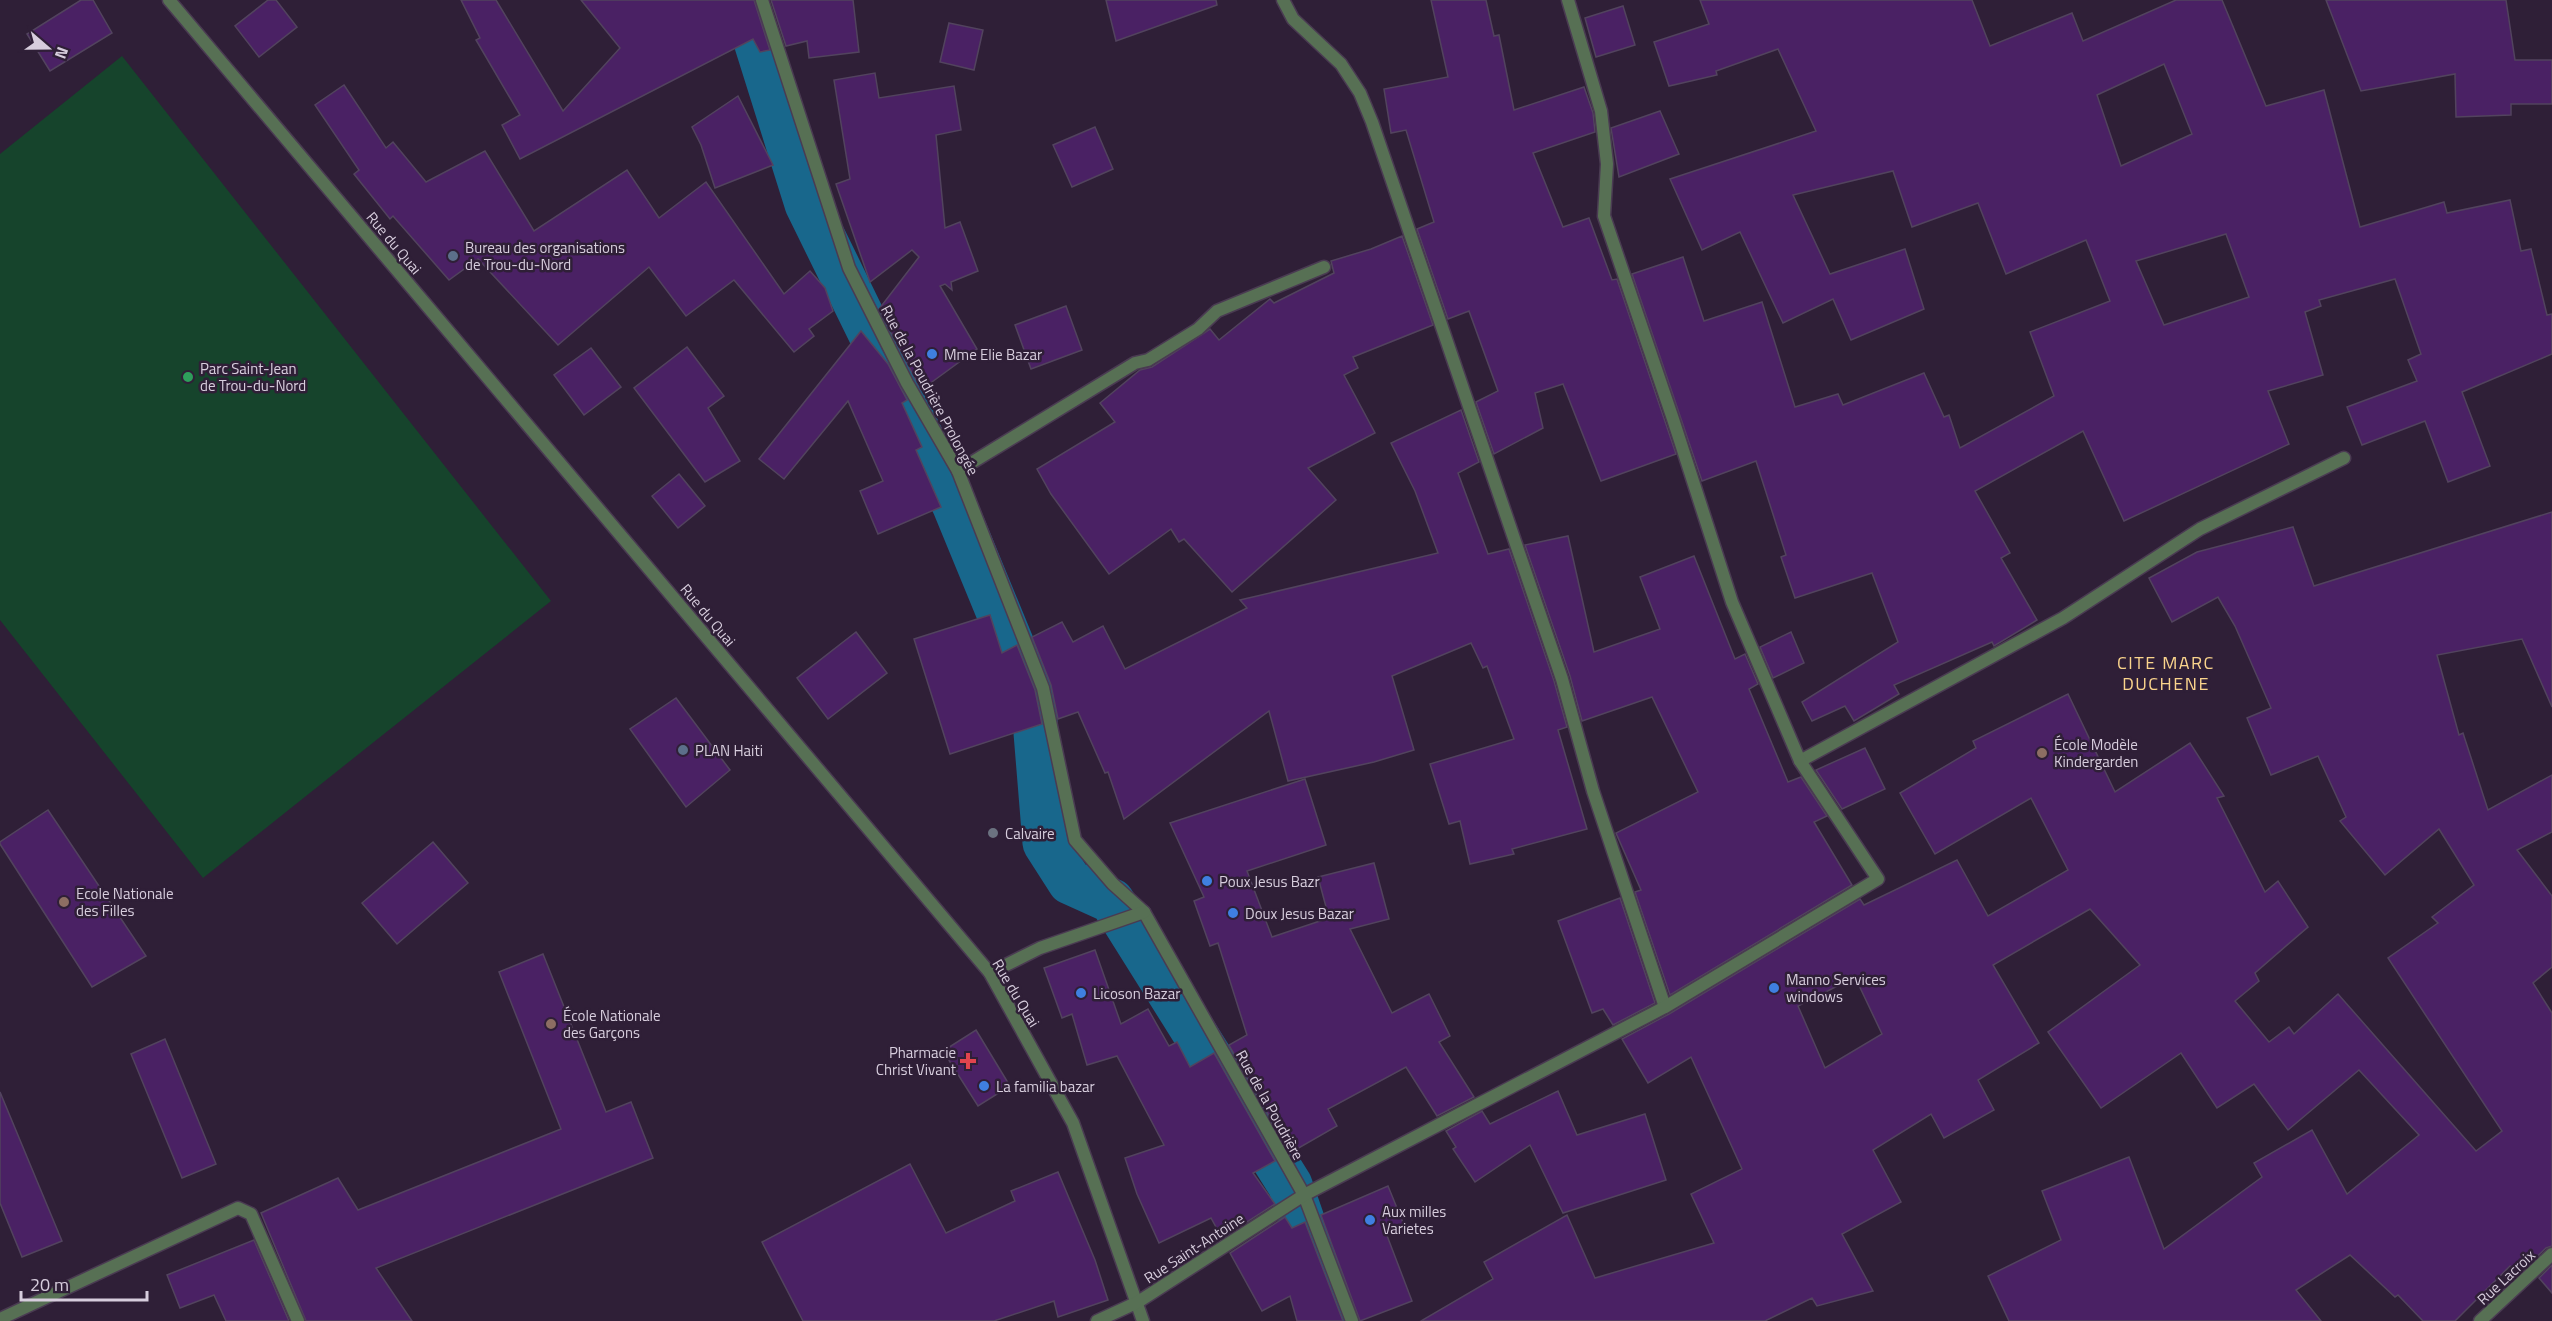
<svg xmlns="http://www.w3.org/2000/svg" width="2552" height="1321" font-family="'Titillium Web',sans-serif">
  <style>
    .green { fill: #16442c }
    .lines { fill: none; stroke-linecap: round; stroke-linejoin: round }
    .canal { stroke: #18678c; stroke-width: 45 }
    .building { fill: #4a2164; stroke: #52435e; stroke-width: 1.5; fill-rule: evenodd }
    .street-casing { stroke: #4a3b52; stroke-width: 15 }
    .street { stroke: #577054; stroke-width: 12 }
    .service-dot { fill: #5c6f8a; stroke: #2f1f37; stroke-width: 2 }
    .shop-dot { fill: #3f7fe0; stroke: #2f1f37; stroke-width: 2 }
    .leisure-dot { fill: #2e9e5b; stroke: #2f1f37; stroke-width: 2 }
    .education-dot { fill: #8d6e63; stroke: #2f1f37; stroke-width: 2 }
    .worship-dot { fill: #6b7280; stroke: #2f1f37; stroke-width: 2 }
    .health-dot { fill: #e0444e; stroke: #2f1f37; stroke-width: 2 }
    .labels { text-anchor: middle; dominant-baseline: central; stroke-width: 5; stroke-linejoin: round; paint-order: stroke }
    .street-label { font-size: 15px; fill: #d7cddd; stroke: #2f1f37 }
    .poi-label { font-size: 15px; fill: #d7cddd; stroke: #2f1f37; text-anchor: start }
    .quarter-label { font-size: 18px; letter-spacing: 1.5px; fill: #fad48c; stroke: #2f1f37 }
  </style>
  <rect width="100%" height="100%" fill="#2f1f37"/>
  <!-- green -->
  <path class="green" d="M 122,56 L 551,601 L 203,878 L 0,620 L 0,154 Z"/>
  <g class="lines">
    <!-- canal -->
    <path class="canal" d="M 743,0 L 807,204 L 954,504 L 1033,696 L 1045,843 L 1070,882 L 1112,901 L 1290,1185 L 1337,1321"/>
  </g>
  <!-- building -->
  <g class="building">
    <path d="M 81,0 L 93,0 L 112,33 L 50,71 L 27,34 Z"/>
    <path d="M 268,0 L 276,0 L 297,27 L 259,57 L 235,26 Z"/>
    <path d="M 461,0 L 496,0 L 563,111 L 620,48 L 581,0 L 754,0 L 770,50 L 760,52 L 753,39 L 520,159 L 502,125 L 520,115 L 476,40 L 480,38 Z"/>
    <path d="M 771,0 L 853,0 L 859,52 L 809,58 L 807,41 L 786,46 Z"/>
    <path d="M 1106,0 L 1216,0 L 1217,5 L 1116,41 Z"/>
    <path d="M 1431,0 L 1486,0 L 1494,36 L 1499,35 L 1514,110 L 1584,87 L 1593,113 L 1595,132 L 1533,153 L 1563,227 L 1589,218 L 1612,280 L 1617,279 L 1676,454 L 1601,481 L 1563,384 L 1535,393 L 1543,428 L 1494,454 L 1476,402 L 1498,391 L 1469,311 L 1448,319 L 1417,229 L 1434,222 L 1406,130 L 1391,133 L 1384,89 L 1448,77 Z"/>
    <path d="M 1700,0 L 1972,0 L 1990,46 L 2072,13 L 2083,41 L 2176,0 L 2222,0 L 2266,106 L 2324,90 L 2360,227 L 2444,202 L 2447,213 L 2510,200 L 2521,251 L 2531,249 L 2547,315 L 2552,314 L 2552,354 L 2462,392 L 2490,466 L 2448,482 L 2425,421 L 2362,445 L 2347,407 L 2417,381 L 2408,360 L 2421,354 L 2395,279 L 2319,300 L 2321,306 L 2305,312 L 2323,375 L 2268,391 L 2289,444 L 2124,521 L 2083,431 L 1975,491 L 2010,553 L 2001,558 L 2037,620 L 1994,646 L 1992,642 L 1894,685 L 1899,694 L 1854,721 L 1845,706 L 1812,721 L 1802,702 L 1898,642 L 1872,573 L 1795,598 L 1781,557 L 1786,555 L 1756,461 L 1702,481 L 1632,274 L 1683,257 L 1704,321 L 1762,302 L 1795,407 L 1838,394 L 1843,405 L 1924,373 L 1944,417 L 1949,415 L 1960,448 L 2054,396 L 2030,332 L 2110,301 L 2086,240 L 2006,274 L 1978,203 L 1912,227 L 1893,171 L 1793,195 L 1830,274 L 1905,249 L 1924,309 L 1851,340 L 1833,299 L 1783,323 L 1740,232 L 1702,250 L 1670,179 L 1816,131 L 1778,49 L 1716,71 L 1717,75 L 1669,86 L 1654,42 L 1709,24 ZM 2164,64 L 2192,134 L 2121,166 L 2097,95 ZM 2226,234 L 2249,297 L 2164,325 L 2136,261 Z"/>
    <path d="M 2326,0 L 2506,0 L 2515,60 L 2552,60 L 2552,104 L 2511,104 L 2511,115 L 2456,117 L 2455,74 L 2361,91 Z"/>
    <path d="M 1623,6 L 1635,45 L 1596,57 L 1585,18 Z"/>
    <path d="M 949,23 L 983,30 L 974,70 L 940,62 Z"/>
    <path d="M 875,73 L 879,98 L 954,86 L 961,130 L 936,135 L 945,228 L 960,222 L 978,271 L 951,282 L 952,290 L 945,284 L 940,286 L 977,349 L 921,390 L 879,309 L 919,257 L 912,250 L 870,282 L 836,184 L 850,179 L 834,80 Z"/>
    <path d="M 344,85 L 386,148 L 393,142 L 426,182 L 485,151 L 534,231 L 627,170 L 659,218 L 706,182 L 784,294 L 810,271 L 825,288 L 833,311 L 809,329 L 814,336 L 794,352 L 734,280 L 686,316 L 649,267 L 558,345 L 478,259 L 449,280 L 393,216 L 390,219 L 354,174 L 359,170 L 315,105 Z"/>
    <path d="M 738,96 L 773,165 L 715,188 L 701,145 L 692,127 Z"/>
    <path d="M 1660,111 L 1679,154 L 1619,177 L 1611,128 Z"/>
    <path d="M 1095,127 L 1113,169 L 1072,187 L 1053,145 Z"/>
    <path d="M 1402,236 L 1433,325 L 1353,357 L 1358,368 L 1344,375 L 1375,433 L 1308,468 L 1336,500 L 1232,592 L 1184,539 L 1179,542 L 1171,529 L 1109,574 L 1051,494 L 1037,469 L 1115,422 L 1100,403 L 1140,370 L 1152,367 L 1210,329 L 1219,340 L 1270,299 L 1274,303 L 1334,273 L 1331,261 L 1371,249 Z"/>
    <path d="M 1066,306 L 1082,350 L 1031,369 L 1015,325 Z"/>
    <path d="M 861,331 L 888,364 L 907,400 L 902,403 L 922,447 L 916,450 L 941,507 L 878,534 L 860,491 L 883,481 L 848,401 L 784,479 L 759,459 Z"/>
    <path d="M 687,347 L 724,396 L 708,408 L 740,461 L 705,482 L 634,388 Z"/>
    <path d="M 591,348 L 621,387 L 584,415 L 554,375 Z"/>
    <path d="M 1461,410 L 1479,462 L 1458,473 L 1488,554 L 1509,549 L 1554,681 L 1567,727 L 1558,730 L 1587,829 L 1512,849 L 1514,854 L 1470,864 L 1460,821 L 1449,824 L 1430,764 L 1514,739 L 1487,666 L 1483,668 L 1471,643 L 1392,676 L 1414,750 L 1374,762 L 1288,781 L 1269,711 L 1124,819 L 1108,772 L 1105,773 L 1078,712 L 1058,719 L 1051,685 L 1032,637 L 1062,622 L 1073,642 L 1103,626 L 1125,669 L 1247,608 L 1240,600 L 1438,553 L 1415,491 L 1391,443 Z"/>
    <path d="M 679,474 L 705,506 L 678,528 L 652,496 Z"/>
    <path d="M 2552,512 L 2552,707 L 2522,639 L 2437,655 L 2459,735 L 2463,733 L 2488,810 L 2552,775 L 2552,832 L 2517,850 L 2552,896 L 2552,967 L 2533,983 L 2552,1013 L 2552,1246 L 2546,1248 L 2528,1265 L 2523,1260 L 2513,1269 L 2510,1266 L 2455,1321 L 2423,1321 L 2398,1295 L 2395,1297 L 2350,1255 L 2296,1290 L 2321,1321 L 2009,1321 L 1988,1276 L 2061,1240 L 2042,1191 L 2129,1157 L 2164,1249 L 2262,1177 L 2254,1163 L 2312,1130 L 2347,1194 L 2419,1135 L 2359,1070 L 2288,1130 L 2254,1084 L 2217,1108 L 2181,1053 L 2101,1108 L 2048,1032 L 2140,965 L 2090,909 L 1993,965 L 2039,1043 L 1978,1080 L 1994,1110 L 1944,1138 L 1931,1114 L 1873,1150 L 1901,1202 L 1842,1234 L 1873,1291 L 1817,1306 L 1812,1298 L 1765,1321 L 1421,1321 L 1493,1279 L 1484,1262 L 1567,1215 L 1595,1278 L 1714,1243 L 1691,1194 L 1742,1169 L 1691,1057 L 1648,1083 L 1622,1039 L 1669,1014 L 1860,899 L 1864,905 L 1957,860 L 1988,916 L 2068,870 L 2031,798 L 1935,854 L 1900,793 L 1976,748 L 1973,741 L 2068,694 L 2115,792 L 2190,743 L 2224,796 L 2217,798 L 2265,892 L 2278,881 L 2308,927 L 2255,973 L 2259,981 L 2235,1001 L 2269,1042 L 2289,1027 L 2294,1034 L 2338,994 L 2476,1151 L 2502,1131 L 2388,958 L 2438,923 L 2432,917 L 2474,885 L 2439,829 L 2385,875 L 2340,821 L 2346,817 L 2318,756 L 2271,775 L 2247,718 L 2271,708 L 2235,626 L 2218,597 L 2172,622 L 2149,578 L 2197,552 L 2293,527 L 2314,586 ZM 1855,977 L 1882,1034 L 1825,1068 L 1798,1006 Z"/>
    <path d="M 1568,536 L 1594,652 L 1660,629 L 1640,577 L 1694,556 L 1735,659 L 1745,654 L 1758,684 L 1749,689 L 1788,782 L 1801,777 L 1827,816 L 1814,822 L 1852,885 L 1670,995 L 1635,892 L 1641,890 L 1616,833 L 1698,792 L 1652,697 L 1582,721 L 1570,676 L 1525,545 Z"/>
    <path d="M 990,615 L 1002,653 L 1017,645 L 1035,690 L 1042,724 L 950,754 L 914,639 Z"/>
    <path d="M 856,632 L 887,673 L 828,719 L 797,678 Z"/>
    <path d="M 1791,632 L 1804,663 L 1773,678 L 1760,647 Z"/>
    <path d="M 676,698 L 730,770 L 686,807 L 630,729 Z"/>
    <path d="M 1865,748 L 1885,789 L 1842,809 L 1816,770 Z"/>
    <path d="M 1305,779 L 1326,845 L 1247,871 L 1272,937 L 1329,918 L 1318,877 L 1374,863 L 1389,919 L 1350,929 L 1392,1013 L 1429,994 L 1450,1036 L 1439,1042 L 1474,1097 L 1437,1116 L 1406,1067 L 1328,1109 L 1337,1126 L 1290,1153 L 1229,1045 L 1247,1035 L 1218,943 L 1210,946 L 1194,901 L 1204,897 L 1170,823 Z"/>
    <path d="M 48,810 L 146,956 L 92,987 L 0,844 L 0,842 Z"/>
    <path d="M 433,842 L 468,883 L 397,944 L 362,903 Z"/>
    <path d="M 1620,898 L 1655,1003 L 1613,1025 L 1603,1009 L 1592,1013 L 1558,921 Z"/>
    <path d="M 1095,950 L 1121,1024 L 1148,1009 L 1169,1046 L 1177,1042 L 1190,1067 L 1214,1053 L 1275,1161 L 1253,1173 L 1275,1204 L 1222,1238 L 1211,1218 L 1159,1243 L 1137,1194 L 1125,1158 L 1164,1145 L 1117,1056 L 1087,1065 L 1072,1014 L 1062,1018 L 1044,968 Z"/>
    <path d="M 543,954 L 606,1112 L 631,1102 L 653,1158 L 376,1268 L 412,1321 L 306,1321 L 261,1213 L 338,1178 L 358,1210 L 561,1129 L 499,972 Z"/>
    <path d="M 976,1030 L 1010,1086 L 978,1106 L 943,1051 Z"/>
    <path d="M 165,1039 L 216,1164 L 182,1178 L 131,1054 Z"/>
    <path d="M 1558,1091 L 1577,1135 L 1645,1114 L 1666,1180 L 1563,1213 L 1530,1145 L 1475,1182 L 1453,1149 L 1456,1147 L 1446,1131 L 1482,1111 L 1490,1124 Z"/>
    <path d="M 0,1092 L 62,1241 L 22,1257 L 0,1203 Z"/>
    <path d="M 910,1164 L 946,1233 L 1015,1201 L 1011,1191 L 1058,1172 L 1095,1260 L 1108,1300 L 1058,1317 L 1054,1301 L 994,1321 L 803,1321 L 762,1242 Z"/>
    <path d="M 1388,1186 L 1404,1225 L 1386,1233 L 1412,1301 L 1360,1321 L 1321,1215 Z"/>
    <path d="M 1285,1217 L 1292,1228 L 1305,1222 L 1343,1321 L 1297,1321 L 1290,1296 L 1262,1311 L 1230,1253 Z"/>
    <path d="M 254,1240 L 289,1321 L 226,1321 L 214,1295 L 180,1308 L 167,1275 Z"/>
    <path d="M 2552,1265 L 2552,1293 L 2539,1278 Z"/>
  </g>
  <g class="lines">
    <!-- street casing -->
    <g class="street-casing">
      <g id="street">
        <path d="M 169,0 L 990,973 L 1073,1123 L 1143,1321"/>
        <path d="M 762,0 L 849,268 L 907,383 L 958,471 L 1043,688 L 1075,840 L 1113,884 L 1144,912 L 1304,1195 L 1352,1321"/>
        <path d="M 1283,0 L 1293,19 L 1341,64 L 1360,93 L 1372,122 L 1562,679 L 1593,791 L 1665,1007"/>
        <path d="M 958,471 L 1135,363 L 1148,360 L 1198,329 L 1217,311 L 1324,267"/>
        <path d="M 1800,761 L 2063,618 L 2200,529 L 2344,458"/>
        <path d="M 990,973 L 1040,948 L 1144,912"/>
        <path d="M 0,1319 L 238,1208 L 251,1214 L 298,1321"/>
        <path d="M 1097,1321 L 1138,1302 L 1304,1195 L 1665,1007 L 1878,879 L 1800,761 L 1732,602 L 1673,419 L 1604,216 L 1607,164 L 1601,111 L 1568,0"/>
        <path d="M 2480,1321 L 2552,1254"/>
      </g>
    </g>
    <!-- street -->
    <use href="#street" class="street"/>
  </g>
  <!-- markers -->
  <g class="service-dot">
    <circle cx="453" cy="256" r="6"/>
    <circle cx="683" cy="750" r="6"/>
  </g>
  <g class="shop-dot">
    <circle cx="932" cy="354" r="6"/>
    <circle cx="1207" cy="881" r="6"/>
    <circle cx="1233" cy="913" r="6"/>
    <circle cx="1774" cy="988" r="6"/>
    <circle cx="1081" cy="993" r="6"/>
    <circle cx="984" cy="1086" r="6"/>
    <circle cx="1370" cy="1220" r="6"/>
  </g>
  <circle class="leisure-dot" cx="188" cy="377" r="6"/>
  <g class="education-dot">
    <circle cx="2042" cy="753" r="6"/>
    <circle cx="64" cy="902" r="6"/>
    <circle cx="551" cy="1024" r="6"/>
  </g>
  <circle class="worship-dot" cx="993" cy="833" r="6"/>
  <path class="health-dot" d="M965 1052h6v6h6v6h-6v6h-6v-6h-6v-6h6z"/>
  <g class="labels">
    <!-- street labels -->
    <g class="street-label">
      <text transform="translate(394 243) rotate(50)">Rue du Quai</text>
      <text transform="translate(930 390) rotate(62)">Rue de la Poudrière Prolongée</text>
      <text transform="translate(708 615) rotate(50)">Rue du Quai</text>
      <text transform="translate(1016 993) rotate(59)">Rue du Quai</text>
      <text transform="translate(1270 1105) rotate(61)">Rue de la Poudrière</text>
      <text transform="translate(1194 1248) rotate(-33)">Rue Saint-Antoine</text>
      <text transform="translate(2506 1277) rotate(-43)">Rue Lacroix</text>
    </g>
    <!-- poi labels -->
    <g class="poi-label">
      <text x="465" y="247">Bureau des organisations<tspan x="465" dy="17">de Trou-du-Nord</tspan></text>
      <text x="944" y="354">Mme Elie Bazar</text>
      <text x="200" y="368">Parc Saint-Jean<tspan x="200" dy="17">de Trou-du-Nord</tspan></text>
      <text x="2054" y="744">École Modèle<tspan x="2054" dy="17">Kindergarden</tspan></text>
      <text x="695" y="750">PLAN Haiti</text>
      <text x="1005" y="833">Calvaire</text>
      <text x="1219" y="881">Poux Jesus Bazr</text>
      <text x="76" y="893">Ecole Nationale<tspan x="76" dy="17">des Filles</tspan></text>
      <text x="1245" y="913">Doux Jesus Bazar</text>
      <text x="1786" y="979">Manno Services<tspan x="1786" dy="17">windows</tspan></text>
      <text x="1093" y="993">Licoson Bazar</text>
      <text x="563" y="1015">École Nationale<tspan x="563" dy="17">des Garçons</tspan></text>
      <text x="956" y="1052" text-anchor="end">Pharmacie<tspan x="956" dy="17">Christ Vivant</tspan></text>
      <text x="996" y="1086">La familia bazar</text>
      <text x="1382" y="1211">Aux milles<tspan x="1382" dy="17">Varietes</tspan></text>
    </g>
    <!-- quarter labels -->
    <g class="quarter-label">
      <text x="2166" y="662">CITE MARC<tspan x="2166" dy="21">DUCHENE</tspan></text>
    </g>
  </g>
  <!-- north arrow -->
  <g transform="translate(48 48) rotate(110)" stroke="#2f1f37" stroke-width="4.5" paint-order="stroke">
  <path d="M0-4.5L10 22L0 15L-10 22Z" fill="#d7cddd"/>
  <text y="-9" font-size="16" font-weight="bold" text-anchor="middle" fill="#d7cddd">N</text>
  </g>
  <!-- scale -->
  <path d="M21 1291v9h126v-9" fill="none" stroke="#d7cddd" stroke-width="3"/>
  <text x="30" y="1291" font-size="18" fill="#d7cddd" stroke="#2f1f37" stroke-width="4.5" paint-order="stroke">20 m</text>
</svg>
